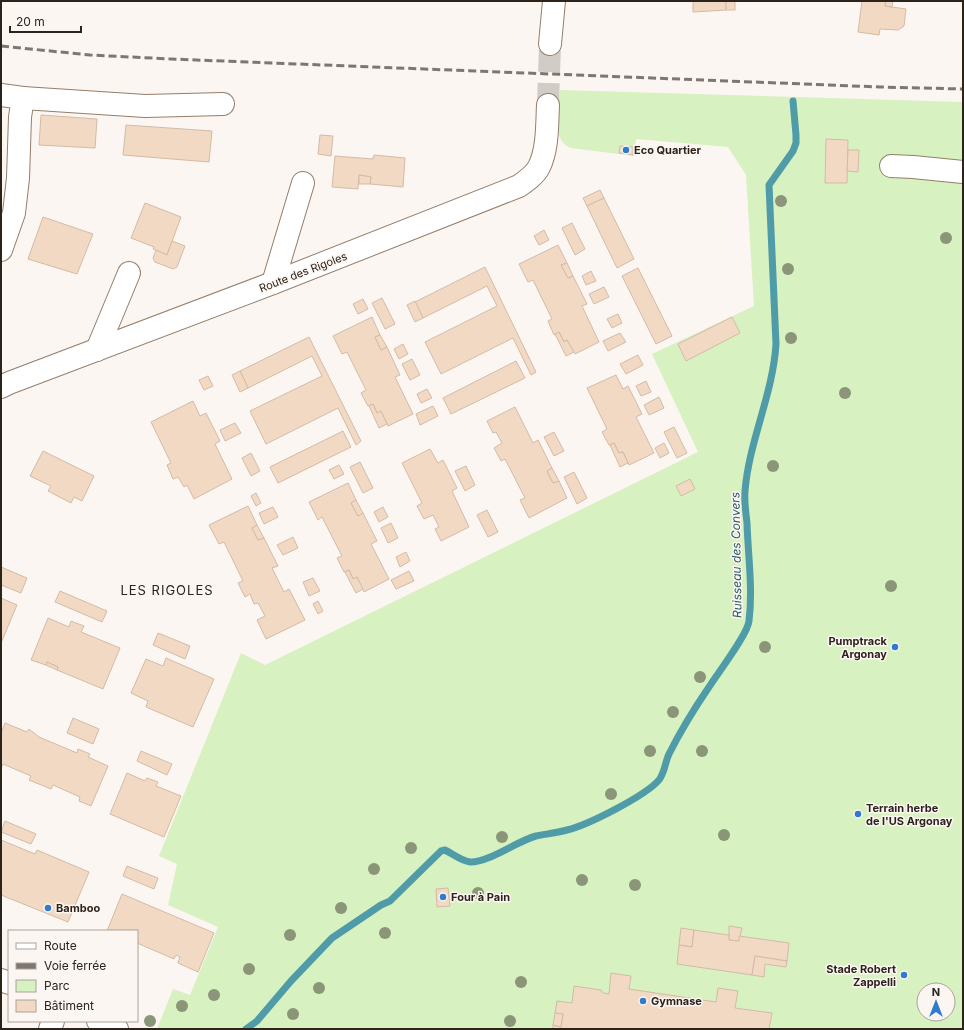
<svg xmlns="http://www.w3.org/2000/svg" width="964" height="1030" font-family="Inter,sans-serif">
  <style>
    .green { fill: #d7f1c0; fill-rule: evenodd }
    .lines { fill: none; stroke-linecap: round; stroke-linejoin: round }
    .stream { stroke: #509ba8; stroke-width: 7 }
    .building { fill: #f2d9c3; stroke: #d3bba6 }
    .minor-tunnel { stroke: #d2ccc7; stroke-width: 22; stroke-dasharray: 22 11; stroke-linecap: butt }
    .minor-casing { stroke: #947e6a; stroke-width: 24 }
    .minor { stroke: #fff; stroke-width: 22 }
    .rail { stroke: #7e7670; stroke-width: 3; stroke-dasharray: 8 4; stroke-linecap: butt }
    .tree { fill: #8b9578 }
    .poi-dot { fill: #307ccc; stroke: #fcf6f2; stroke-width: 1.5 }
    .labels { text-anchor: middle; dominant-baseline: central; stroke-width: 3; stroke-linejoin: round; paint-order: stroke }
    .poi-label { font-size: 11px; font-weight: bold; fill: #2c231b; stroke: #fcf6f2; text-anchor: start }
    .street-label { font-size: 11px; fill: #2c231b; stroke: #fcf6f2 }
    .water-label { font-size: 12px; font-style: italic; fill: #2c5c66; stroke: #fcf6f2 }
    .quarter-label { font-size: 13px; letter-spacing: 1px; fill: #2c231b; stroke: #fcf6f2 }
  </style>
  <rect width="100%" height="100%" fill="#fcf6f2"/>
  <!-- green -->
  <path class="green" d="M 560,90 L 963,102 L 963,1029 L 157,1029 L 173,989 L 190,995 L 218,927 L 168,905 L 177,864 L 159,856 L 241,653 L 265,665 L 698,452 L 652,354 L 754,306 L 746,175 L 728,147 L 636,139 L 634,156 L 571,148 C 550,140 559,108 560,90 ZM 924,990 L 948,990 L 948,1014 L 924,1014 Z"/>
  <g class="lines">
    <!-- stream -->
    <path class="stream" d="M 246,1029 L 257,1021 L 291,981 L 332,938 L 381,905 L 390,901 L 441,851 L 445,850 C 453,854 461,861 470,862 C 488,863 517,841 536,836 C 546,834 556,833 567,830 C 588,825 645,796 659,780 C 665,772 665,762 669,754 C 681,730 694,709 709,687 C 717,674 748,634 749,621 C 753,589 748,555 747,523 C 746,513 744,502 745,491 C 749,441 773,394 776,344 L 769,185 L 793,151 L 796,143 L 796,135 L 793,101"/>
  </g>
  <!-- building -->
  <g class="building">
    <path d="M 693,1 L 726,1 L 726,10 L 693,12 Z"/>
    <rect x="726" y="1" width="9" height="9"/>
    <path d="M 862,1 L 886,1 L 885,6 L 906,9 L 904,26 L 898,30 L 880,29 L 879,35 L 858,32 Z"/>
    <path d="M 886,1 L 893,1 L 892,7 L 885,6 Z"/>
    <path d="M 41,115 L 97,119 L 95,148 L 39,145 Z"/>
    <path d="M 126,125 L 212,131 L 209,162 L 123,155 Z"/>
    <path d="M 320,135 L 333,136 L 331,156 L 318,154 Z"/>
    <path d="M 826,139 L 848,140 L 847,183 L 825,183 Z"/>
    <path d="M 620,146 L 633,147 L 633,155 L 619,153 Z"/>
    <path d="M 848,150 L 859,150 L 858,172 L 847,171 Z"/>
    <path d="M 374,155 L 405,158 L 403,187 L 370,184 L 371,177 L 359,175 L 358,189 L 332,187 L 335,156 L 373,159 Z"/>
    <path d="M 359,175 L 371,177 L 370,184 L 359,184 Z"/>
    <path d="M 600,190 L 604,198 L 587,206 L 583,198 Z"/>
    <path d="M 604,198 L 634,259 L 617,268 L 587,206 Z"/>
    <path d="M 145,203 L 181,217 L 167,255 L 153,249 L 154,247 L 131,238 Z"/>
    <path d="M 43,217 L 93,234 L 77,274 L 28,259 Z"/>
    <path d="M 572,223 L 585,249 L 575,255 L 562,228 Z"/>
    <path d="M 544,230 L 549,240 L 539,245 L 534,236 Z"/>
    <path d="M 172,241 L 185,246 L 177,267 L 173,269 L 155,262 L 153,258 L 156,250 L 167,255 Z"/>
    <path d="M 558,245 L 567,263 L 561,265 L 568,278 L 573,276 L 587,304 L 582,306 L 599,342 L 575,354 L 567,340 L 564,342 L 559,332 L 554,335 L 548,321 L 552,319 L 533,280 L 528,282 L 519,264 Z"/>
    <path d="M 567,263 L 573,276 L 568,278 L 561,265 Z"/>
    <path d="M 485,267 L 536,372 L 531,375 L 513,338 L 441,374 L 425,342 L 497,306 L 487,286 L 423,318 L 415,302 Z"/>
    <path d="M 638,268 L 672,336 L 656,344 L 622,276 Z"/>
    <path d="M 591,271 L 596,281 L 586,285 L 582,276 Z"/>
    <path d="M 604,287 L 609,297 L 594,304 L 589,294 Z"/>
    <path d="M 382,298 L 395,324 L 385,329 L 372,303 Z"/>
    <path d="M 363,299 L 368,309 L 358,314 L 353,304 Z"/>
    <path d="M 415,301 L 423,318 L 415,322 L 407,305 Z"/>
    <path d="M 618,314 L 622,323 L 612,328 L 607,319 Z"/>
    <path d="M 372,317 L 380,335 L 375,337 L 381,350 L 387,347 L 400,375 L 395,377 L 413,414 L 388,426 L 381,411 L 377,413 L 373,404 L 368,406 L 361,393 L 366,390 L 347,352 L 342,354 L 333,336 Z"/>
    <path d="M 732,317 L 740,333 L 686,361 L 678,344 Z"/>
    <path d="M 559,332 L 564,342 L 567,340 L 574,352 L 566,356 L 555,334 Z"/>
    <path d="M 620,333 L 626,342 L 608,351 L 603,341 Z"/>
    <path d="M 380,335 L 387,347 L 381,350 L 375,337 Z"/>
    <path d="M 309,337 L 361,441 L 356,445 L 338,408 L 266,444 L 250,411 L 322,376 L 312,356 L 248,388 L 240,371 Z"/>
    <path d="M 403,344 L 408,354 L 399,359 L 394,349 Z"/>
    <path d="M 638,355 L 643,365 L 626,374 L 620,364 Z"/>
    <path d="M 412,359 L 420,375 L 410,380 L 402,364 Z"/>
    <path d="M 516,361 L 525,378 L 451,414 L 443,398 Z"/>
    <path d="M 240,371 L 248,388 L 240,392 L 232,375 Z"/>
    <path d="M 616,375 L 623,389 L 628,386 L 642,414 L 636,417 L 654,453 L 629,465 L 623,452 L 619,453 L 614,443 L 609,445 L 602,432 L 607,429 L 587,388 Z"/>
    <path d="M 208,376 L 213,386 L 204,390 L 199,380 Z"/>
    <path d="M 646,381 L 651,392 L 641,396 L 636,386 Z"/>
    <path d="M 427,389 L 432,398 L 421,403 L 417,394 Z"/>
    <path d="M 659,397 L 664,408 L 649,415 L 644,405 Z"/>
    <path d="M 193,401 L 200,416 L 206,413 L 220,441 L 215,444 L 232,479 L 194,499 L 187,485 L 184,487 L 178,477 L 173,479 L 167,465 L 171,463 L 151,422 Z"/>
    <path d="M 373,404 L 377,413 L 381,411 L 387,424 L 379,428 L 369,406 Z"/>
    <path d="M 433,406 L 438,416 L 420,425 L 416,414 Z"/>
    <path d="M 515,407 L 533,443 L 538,440 L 552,468 L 547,471 L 553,483 L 559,481 L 567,498 L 529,518 L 520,500 L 525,498 L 505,459 L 501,461 L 494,448 L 502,443 L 496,432 L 493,433 L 487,421 Z"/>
    <path d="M 235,423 L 241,433 L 225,441 L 220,430 Z"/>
    <path d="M 674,427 L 687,453 L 677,458 L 664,432 Z"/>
    <path d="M 343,431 L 351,447 L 278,483 L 270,467 Z"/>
    <path d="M 554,432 L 564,451 L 554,456 L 544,437 Z"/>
    <path d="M 614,443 L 619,453 L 623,452 L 628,463 L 620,467 L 610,445 Z"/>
    <path d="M 664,443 L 669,453 L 660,458 L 655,448 Z"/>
    <path d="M 430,449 L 438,463 L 443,460 L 457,488 L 452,491 L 469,527 L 441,541 L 435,529 L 439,527 L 433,515 L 424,519 L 417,506 L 422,503 L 402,463 Z"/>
    <path d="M 43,451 L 94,476 L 82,501 L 74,497 L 71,503 L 48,491 L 51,486 L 30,476 Z"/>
    <path d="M 251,453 L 260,471 L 251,476 L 242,458 Z"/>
    <path d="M 360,462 L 373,488 L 363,493 L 350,467 Z"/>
    <path d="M 339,465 L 344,474 L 334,479 L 329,470 Z"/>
    <path d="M 466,466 L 475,485 L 465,491 L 455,471 Z"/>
    <path d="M 552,468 L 559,481 L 553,483 L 547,471 Z"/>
    <path d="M 574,472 L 587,498 L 577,504 L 564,477 Z"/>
    <path d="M 690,479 L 695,489 L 681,496 L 676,486 Z"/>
    <path d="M 348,483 L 356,500 L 351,503 L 358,516 L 363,513 L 377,541 L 371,544 L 389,579 L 364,592 L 357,577 L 353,579 L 349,570 L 344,572 L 337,558 L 342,556 L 322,517 L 318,520 L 309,502 Z"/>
    <path d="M 256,493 L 261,503 L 256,506 L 251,496 Z"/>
    <path d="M 356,500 L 363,513 L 358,516 L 351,503 Z"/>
    <path d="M 248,506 L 257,525 L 252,528 L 258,540 L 264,538 L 278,566 L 272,568 L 284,592 L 289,589 L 305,620 L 266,639 L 257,620 L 265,616 L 258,603 L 254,604 L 250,594 L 245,597 L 238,583 L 243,581 L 224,542 L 219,544 L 209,525 Z"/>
    <path d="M 273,507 L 278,517 L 264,524 L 259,513 Z"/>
    <path d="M 383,507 L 388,517 L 379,522 L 374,512 Z"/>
    <path d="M 487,510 L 498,532 L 488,537 L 477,515 Z"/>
    <path d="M 391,523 L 398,538 L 388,543 L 381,528 Z"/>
    <path d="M 257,525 L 264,538 L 258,540 L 252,528 Z"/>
    <path d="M 293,537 L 298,548 L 283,555 L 277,545 Z"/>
    <path d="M 406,552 L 410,561 L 400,567 L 396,557 Z"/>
    <path d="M 1,567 L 27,578 L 21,593 L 1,585 Z"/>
    <path d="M 349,570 L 353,579 L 357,577 L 363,589 L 356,593 L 345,572 Z"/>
    <path d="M 409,571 L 414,581 L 396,589 L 391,580 Z"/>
    <path d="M 313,578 L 320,591 L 309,596 L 303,582 Z"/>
    <path d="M 60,591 L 107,611 L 102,622 L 55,602 Z"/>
    <path d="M 1,598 L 17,605 L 1,643 Z"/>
    <path d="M 318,601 L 323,611 L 318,614 L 313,604 Z"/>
    <path d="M 48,618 L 69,627 L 71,621 L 84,626 L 81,632 L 120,648 L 103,689 L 57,670 L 58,667 L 47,662 L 46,665 L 31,660 Z"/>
    <path d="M 158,633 L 190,646 L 185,659 L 153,645 Z"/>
    <path d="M 166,658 L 214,679 L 193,727 L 146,707 L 148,701 L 131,693 L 146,659 L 163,666 Z"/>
    <path d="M 47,662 L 58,667 L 57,670 L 46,665 Z"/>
    <path d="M 73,718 L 99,729 L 93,744 L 67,733 Z"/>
    <path d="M 5,723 L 27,732 L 29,729 L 39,737 L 77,753 L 78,749 L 90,754 L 88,757 L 108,766 L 91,806 L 79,801 L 80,797 L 53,785 L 51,789 L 29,780 L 31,776 L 3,764 L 1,768 L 1,733 Z"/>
    <path d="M 141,751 L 172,764 L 167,775 L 137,761 Z"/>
    <path d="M 127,773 L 145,781 L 147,778 L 158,782 L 156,786 L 181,796 L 164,837 L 110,814 Z"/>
    <path d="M 5,821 L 36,834 L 31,844 L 1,832 Z"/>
    <path d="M 1,840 L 35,854 L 37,850 L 89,872 L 68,922 L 1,895 Z"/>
    <path d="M 127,866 L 158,878 L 154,889 L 123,876 Z"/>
    <path d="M 448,888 L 450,906 L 437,907 L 436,889 Z"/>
    <path d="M 122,894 L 214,933 L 198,972 L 178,963 L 180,957 L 176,955 L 174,959 L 137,943 L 137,931 L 107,931 Z"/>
    <path d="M 729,926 L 742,928 L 739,941 L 729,940 Z"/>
    <path d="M 681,928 L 694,930 L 692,947 L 679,945 Z"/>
    <path d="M 694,930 L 728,935 L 729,935 L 729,940 L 739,941 L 739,936 L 789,943 L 787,961 L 755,956 L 752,975 L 677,964 L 679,945 L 692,947 Z"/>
    <path d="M 755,956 L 787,961 L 786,967 L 765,964 L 764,977 L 752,975 Z"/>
    <path d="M 611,973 L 631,976 L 629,989 L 716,1002 L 718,988 L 738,991 L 735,1008 L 772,1013 L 769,1029 L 553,1029 L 553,1025 L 561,1027 L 563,1014 L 555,1013 L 557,1001 L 572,1003 L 574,986 L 601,990 L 603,993 L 609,994 Z"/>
    <path d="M 555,1013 L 563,1014 L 561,1027 L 553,1025 Z"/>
  </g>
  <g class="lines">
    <!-- minor-tunnel -->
    <path class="minor-tunnel" d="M 548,105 L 550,44"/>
    <!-- minor casing -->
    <g class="minor-casing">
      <g id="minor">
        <path d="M 550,44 L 554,1"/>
        <path d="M 1,95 L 23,98"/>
        <path d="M 891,166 L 913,167 L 963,172"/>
        <path d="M 1,250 L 14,213 L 18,178 L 20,117 L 23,98 L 145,106 L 223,104"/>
        <path d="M 273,283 L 303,183"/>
        <path d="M 97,350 L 129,273"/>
        <path d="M 1,387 L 9,383 L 273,283 L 519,186 C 526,181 535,175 539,167 C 548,149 547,124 548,105"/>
        <path d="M 1,980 L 9,983"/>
        <path d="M 98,1021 L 117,1029"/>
        <path d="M 50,1029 L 53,1021"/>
      </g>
    </g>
    <!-- minor -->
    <use href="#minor" class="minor"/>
    <!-- rail -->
    <path class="rail" d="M 1,46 L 90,55 L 171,59 L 880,87 L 963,89"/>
  </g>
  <!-- trees -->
  <g class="tree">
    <circle cx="781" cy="201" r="6"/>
    <circle cx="946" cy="238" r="6"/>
    <circle cx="788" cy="269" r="6"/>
    <circle cx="791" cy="338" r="6"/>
    <circle cx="845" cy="393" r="6"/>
    <circle cx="773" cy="466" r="6"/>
    <circle cx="891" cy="586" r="6"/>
    <circle cx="765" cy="647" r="6"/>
    <circle cx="700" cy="677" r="6"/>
    <circle cx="673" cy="712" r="6"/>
    <circle cx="650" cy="751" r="6"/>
    <circle cx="702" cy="751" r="6"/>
    <circle cx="611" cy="794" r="6"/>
    <circle cx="724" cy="835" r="6"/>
    <circle cx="502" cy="837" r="6"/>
    <circle cx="411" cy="848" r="6"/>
    <circle cx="374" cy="869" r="6"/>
    <circle cx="582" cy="880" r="6"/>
    <circle cx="635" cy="885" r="6"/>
    <circle cx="478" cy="893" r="6"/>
    <circle cx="341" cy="908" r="6"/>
    <circle cx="385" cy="933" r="6"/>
    <circle cx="290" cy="935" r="6"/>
    <circle cx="249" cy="969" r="6"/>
    <circle cx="521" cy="982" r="6"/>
    <circle cx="319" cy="988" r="6"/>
    <circle cx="214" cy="995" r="6"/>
    <circle cx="182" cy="1006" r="6"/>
    <circle cx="293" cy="1014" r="6"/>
    <circle cx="150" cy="1021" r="6"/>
    <circle cx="510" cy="1021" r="6"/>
  </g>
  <!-- markers -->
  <g class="poi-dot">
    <circle cx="626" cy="150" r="4"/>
    <circle cx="895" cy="647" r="4"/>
    <circle cx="858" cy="814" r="4"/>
    <circle cx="443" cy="897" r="4"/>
    <circle cx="48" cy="908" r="4"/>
    <circle cx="904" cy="975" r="4"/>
    <circle cx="643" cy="1001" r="4"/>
  </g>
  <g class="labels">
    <!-- poi labels -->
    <g class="poi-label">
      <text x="634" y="150">Eco Quartier</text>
      <text x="887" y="641" text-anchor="end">Pumptrack<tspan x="887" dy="13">Argonay</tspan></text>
      <text x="866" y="808">Terrain herbe<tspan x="866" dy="13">de l'US Argonay</tspan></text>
      <text x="451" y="897">Four à Pain</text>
      <text x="56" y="908">Bamboo</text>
      <text x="896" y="969" text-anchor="end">Stade Robert<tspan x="896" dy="13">Zappelli</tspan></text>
      <text x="651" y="1001">Gymnase</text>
    </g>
    <!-- street labels -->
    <g class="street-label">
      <text transform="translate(303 272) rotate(-21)">Route des Rigoles</text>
    </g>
    <!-- water labels -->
    <g class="water-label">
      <text transform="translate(736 555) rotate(-91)">Ruisseau des Convers</text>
    </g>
    <!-- quarter labels -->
    <g class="quarter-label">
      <text x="167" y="590">LES RIGOLES</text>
    </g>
  </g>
  <!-- border -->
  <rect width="964" height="1030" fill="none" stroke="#2c231b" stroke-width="4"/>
  <!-- legend -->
  <rect x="8" y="930" width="130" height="92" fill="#fcf6f2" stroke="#a9a29c"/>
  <rect x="16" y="943" width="20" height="6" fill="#ffffff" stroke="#a9a29c"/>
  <text x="44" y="950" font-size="12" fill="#2c231b">Route</text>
  <rect x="16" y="963" width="20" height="6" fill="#7e7670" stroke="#a9a29c"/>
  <text x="44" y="970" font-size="12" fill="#2c231b">Voie ferrée</text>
  <rect x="16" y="980" width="20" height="12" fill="#d7f1c0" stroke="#a9a29c"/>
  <text x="44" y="990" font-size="12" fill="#2c231b">Parc</text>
  <rect x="16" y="1000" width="20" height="12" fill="#f2d9c3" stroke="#a9a29c"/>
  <text x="44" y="1010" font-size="12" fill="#2c231b">Bâtiment</text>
  <!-- north arrow -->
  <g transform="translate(936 1002)"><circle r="19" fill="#fcf6f2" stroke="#a9a29c"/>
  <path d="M0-3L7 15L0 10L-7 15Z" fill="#307ccc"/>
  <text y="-6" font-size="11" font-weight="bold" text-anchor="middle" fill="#2c231b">N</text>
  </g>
  <!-- scale -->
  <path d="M10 26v6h71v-6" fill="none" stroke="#2c231b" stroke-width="2"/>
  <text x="16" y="26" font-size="12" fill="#2c231b" stroke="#fcf6f2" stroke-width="3" paint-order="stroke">20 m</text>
</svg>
